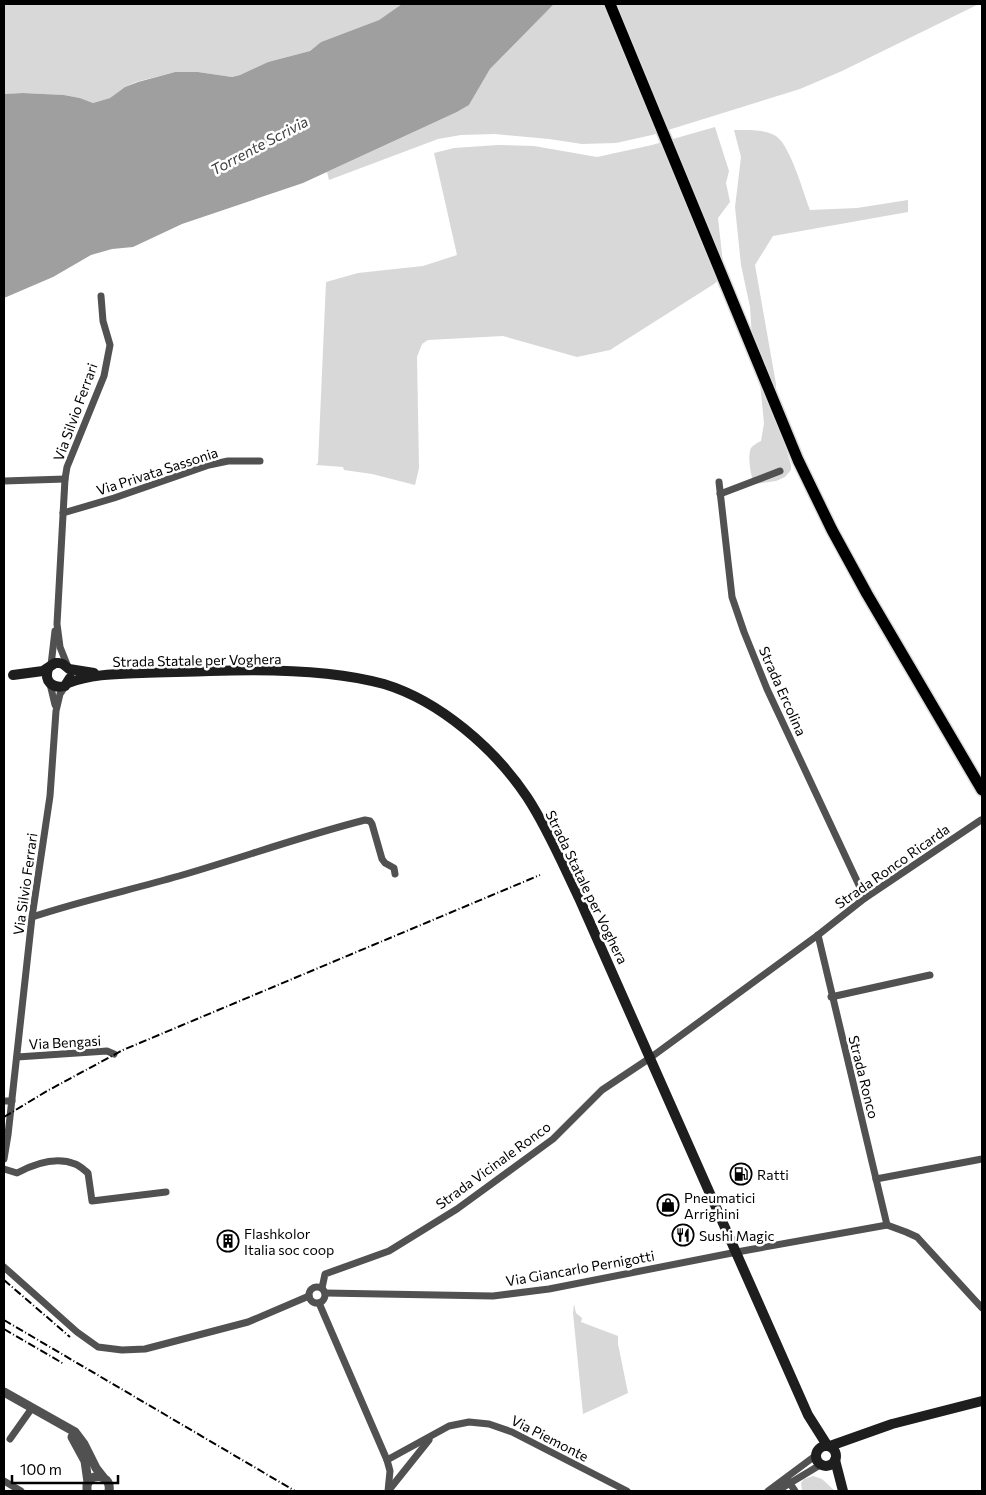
<svg xmlns="http://www.w3.org/2000/svg" width="986" height="1495" font-family="Commissioner,sans-serif">
  <style>
    .green { fill: #d8d8d8 }
    .water { fill: #9f9f9f }
    .lines { fill: none; stroke-linecap: round; stroke-linejoin: round }
    .primary-casing { stroke: #dbdbdb; stroke-width: 14 }
    .minor { stroke: #515151; stroke-width: 7 }
    .tertiary { stroke: #515151; stroke-width: 9 }
    .secondary { stroke: #1e1e1e; stroke-width: 10 }
    .primary { stroke: #000; stroke-width: 11 }
    .rail { stroke: #000; stroke-width: 2; stroke-dasharray: 8 2.5 1 2.5; stroke-linecap: butt }
    .labels { text-anchor: middle; dominant-baseline: central; stroke-width: 5; stroke-linejoin: round; paint-order: stroke }
    .street-label { font-size: 14px; fill: #000; stroke: #fff }
    .poi-label { font-size: 14px; fill: #000; stroke: #fff; text-anchor: start }
    .water-label { font-size: 15px; font-style: italic; fill: #404040; stroke: #fff }
  </style>
  <rect width="100%" height="100%" fill="#fff"/>
  <!-- green -->
  <g class="green">
    <path d="M 4,4 L 402,4 L 379,20 L 321,42 L 310,51 L 268,62 L 240,75 L 232,77 L 198,72 L 175,72 L 136,82 L 125,87 L 110,98 L 93,103 L 80,98 L 64,95 L 23,93 L 4,94 Z"/>
    <path d="M 554,4 L 979,4 L 842,71 L 800,89 L 652,135 L 616,143 L 582,144 L 549,139 L 495,134 L 461,135 L 438,139 L 329,180 L 327,172 L 457,112 L 469,105 L 490,69 Z"/>
    <path d="M 715,127 L 729,171 L 726,183 L 730,202 L 718,218 L 724,272 L 722,277 L 714,284 L 610,350 L 577,357 L 503,336 L 428,340 L 422,344 L 417,357 L 419,468 L 415,485 L 372,474 L 344,470 L 343,467 L 316,465 L 318,463 L 326,282 L 358,273 L 423,266 L 457,255 L 434,153 L 454,148 L 498,145 L 534,146 L 597,157 L 652,145 Z"/>
    <path d="M 734,130 C 747,130 765,129 776,136 C 791,147 803,192 810,210 L 857,208 L 908,200 L 908,212 L 773,236 L 755,265 L 776,384 L 776,391 L 785,445 L 791,465 L 791,470 L 785,477 L 776,481 L 754,484 C 751,476 747,457 751,448 C 753,445 757,443 761,441 L 764,423 L 759,373 L 752,338 L 750,307 L 741,265 L 735,207 L 741,157 Z"/>
    <path d="M 574,1304 L 576,1313 L 582,1318 L 581,1322 L 618,1336 L 618,1344 L 628,1393 L 583,1414 L 573,1313 Z"/>
    <path d="M 813,1476 L 822,1479 L 835,1491 L 802,1491 L 801,1483 L 804,1479 Z"/>
  </g>
  <!-- water -->
  <path class="water" d="M 402,4 L 554,4 L 490,69 L 469,105 L 457,112 L 303,183 L 182,224 L 133,247 L 112,249 L 91,255 L 53,277 L 4,298 L 4,94 L 23,93 L 64,95 L 80,98 L 93,103 L 110,98 L 125,87 L 138,82 L 175,72 L 198,72 L 232,77 L 240,75 L 268,62 L 310,51 L 321,42 L 379,20 Z"/>
  <g class="lines">
    <!-- primary casing -->
    <g class="primary-casing">
      <path id="primary" d="M 610,4 L 798,460 L 832,530 L 867,594 L 982,790"/>
    </g>
    <!-- minor -->
    <g class="minor">
      <path d="M 4,481 L 65,479"/>
      <path d="M 719,482 L 732,597 L 744,632 L 767,689 L 865,898"/>
      <path d="M 720,494 L 780,471"/>
      <path d="M 63,513 L 114,498 L 209,465 L 228,461 L 260,461"/>
      <path d="M 51,665 L 55,631"/>
      <path d="M 68,667 L 60,647 L 57,624 L 65,479 L 67,467 L 104,376 L 110,345 L 103,321 L 101,296"/>
      <path d="M 50,684 L 55,705"/>
      <path d="M 32,917 C 80,901 130,890 179,876 C 241,858 302,836 365,820 L 370,821 L 372,824 L 382,859 L 385,863 L 394,868 L 395,874"/>
      <path d="M 818,935 L 887,1225"/>
      <path d="M 831,997 L 930,975"/>
      <path d="M 17,1057 L 107,1051 L 114,1054"/>
      <path d="M 4,1101 L 12,1101"/>
      <path d="M 4,1159 L 8,1135 L 32,917 L 50,796 L 56,711 L 60,694 L 66,685"/>
      <path d="M 4,1169 L 17,1173 C 34,1164 55,1156 75,1164 C 79,1165 84,1170 88,1173 L 92,1201 L 166,1192"/>
      <path d="M 876,1179 L 982,1159"/>
      <path d="M 4,1267 L 77,1332 L 98,1347 L 122,1350 L 145,1349 L 248,1322 L 309,1296"/>
      <circle cx="317" cy="1295" r="8"/>
      <path d="M 322,1288 L 325,1274 L 389,1251 L 457,1209 L 553,1139 L 602,1090 L 650,1058 L 818,935 L 865,898 L 981,820"/>
      <path d="M 325,1293 L 493,1296 L 549,1289 L 737,1252 L 887,1225 L 906,1232 L 917,1237 L 982,1308"/>
      <path d="M 319,1303 L 387,1460 L 390,1471 L 388,1491"/>
      <path d="M 10,1439 L 32,1408"/>
      <path d="M 387,1460 L 449,1426 L 469,1422 L 489,1424 L 512,1432 L 627,1491"/>
      <path d="M 787,1479 L 795,1491"/>
      <path d="M 4,1481 L 21,1491"/>
      <path d="M 389,1490 L 429,1440"/>
      <path d="M 768,1491 L 815,1456"/>
      <path d="M 777,1491 L 820,1465"/>
    </g>
    <!-- tertiary -->
    <g class="tertiary">
      <path d="M 4,1392 L 75,1432 L 84,1444 L 96,1468 L 103,1477"/>
      <path d="M 72,1437 L 85,1461 L 88,1482"/>
      <path d="M 87,1491 L 87,1485 L 90,1479 C 100,1473 111,1479 109,1491"/>
    </g>
    <!-- secondary -->
    <g class="secondary">
      <path d="M 48,669 C 44,681 52,689 65,686 L 70,678"/>
      <path d="M 13,675 L 43,671 L 55,663 L 59,663 L 63,664 L 69,669 L 94,673"/>
      <path d="M 68,683 C 92,674 117,674 142,673 C 165,672 188,672 210,671 C 262,669 334,670 384,684 C 440,701 495,749 527,797 C 548,829 563,865 579,898 L 808,1415 L 827,1445"/>
      <circle cx="826" cy="1456" r="10"/>
      <path d="M 830,1446 L 892,1424 L 982,1401"/>
      <path d="M 835,1460 L 843,1491"/>
    </g>
    <!-- primary -->
    <use href="#primary" class="primary"/>
    <!-- rail -->
    <g class="rail">
      <path d="M 4,1117 L 47,1091 L 123,1050 L 540,875"/>
      <path d="M 4,1280 L 70,1337"/>
      <path d="M 4,1320 L 295,1491"/>
      <path d="M 4,1329 L 64,1364"/>
    </g>
  </g>
  <!-- icons -->
  <defs>
    <g id="fuel-ring" transform="scale(1.125)"><circle r="9.5" fill="#fff" stroke="#000" stroke-width="1.5"/><path d="M-5.5-6h7V0h2V4h1.3V-2.5L3-4.5l.8-.8L6-3V5H2.5V1h-1V6h-7ZM-4.2-4.7v3.2H.2V-4.7Z" fill="#000"/></g>
    <g id="shop-ring" transform="scale(1.125)"><circle r="9.5" fill="#fff" stroke="#000" stroke-width="1.5"/><path d="M-5-2.5h2.3a2.7 3.5 0 0 1 5.4 0H5L5.5 6h-11ZM-1.5-2.5h3a1.5 2.3 0 0 0-3 0Z" fill="#000"/></g>
    <g id="restaurant-ring" transform="scale(1.125)"><circle r="9.5" fill="#fff" stroke="#000" stroke-width="1.5"/><path d="M-5-6h1v4h1v-4h1v4h1v-4h1v5L-1.5 .5V6h-2V.5L-5-1ZM5-6V6H3V1.5H1.5Q1.5-4 5-6Z" fill="#000"/></g>
    <g id="building-ring" transform="scale(1.125)"><circle r="9.5" fill="#fff" stroke="#000" stroke-width="1.5"/><path d="M-4-6H4V6H1V3H-1V6H-4ZM-2.5-4.3h1.7v1.8h-1.7ZM.8-4.3h1.7v1.8H.8ZM-2.5-1h1.7V.8h-1.7ZM.8-1h1.7V.8H.8Z" fill="#000"/></g>
  </defs>
  <g fill-rule="evenodd">
    <use href="#fuel-ring" x="741" y="1174"/>
    <use href="#shop-ring" x="668" y="1205"/>
    <use href="#restaurant-ring" x="683" y="1235"/>
    <use href="#building-ring" x="228" y="1241"/>
  </g>
  <g class="labels">
    <!-- street labels -->
    <g class="street-label">
      <text transform="translate(75 412) rotate(-70)">Via Silvio Ferrari</text>
      <text transform="translate(157 471) rotate(-18)">Via Privata Sassonia</text>
      <text transform="translate(197 660) rotate(-1)">Strada Statale per Voghera</text>
      <text transform="translate(783 691) rotate(66)">Strada Ercolina</text>
      <text transform="translate(892 866) rotate(-35)">Strada Ronco Ricarda</text>
      <text transform="translate(25 884) rotate(-82)">Via Silvio Ferrari</text>
      <text transform="translate(587 887) rotate(64)">Strada Statale per Voghera</text>
      <text transform="translate(65 1042) rotate(-3)">Via Bengasi</text>
      <text transform="translate(864 1077) rotate(76)">Strada Ronco</text>
      <text transform="translate(493 1165) rotate(-36)">Strada Vicinale Ronco</text>
      <text transform="translate(580 1268) rotate(-10)">Via Giancarlo Pernigotti</text>
      <text transform="translate(550 1438) rotate(27)">Via Piemonte</text>
    </g>
    <!-- poi labels -->
    <g class="poi-label">
      <text x="757" y="1174">Ratti</text>
      <text x="684" y="1197">Pneumatici<tspan x="684" dy="16">Arrighini</tspan></text>
      <text x="244" y="1233">Flashkolor<tspan x="244" dy="16">Italia soc coop</tspan></text>
      <text x="699" y="1235">Sushi Magic</text>
    </g>
    <!-- water labels -->
    <g class="water-label">
      <text transform="translate(259 145) rotate(-28)">Torrente Scrivia</text>
    </g>
  </g>
  <!-- border -->
  <rect width="986" height="1495" fill="none" stroke="#000000" stroke-width="10"/>
  <!-- scale -->
  <path d="M12 1475v8h106v-8" fill="none" stroke="#000000" stroke-width="2.5"/>
  <text x="20" y="1475" font-size="15" fill="#000000" stroke="#ffffff" stroke-width="4" paint-order="stroke">100 m</text>
</svg>
